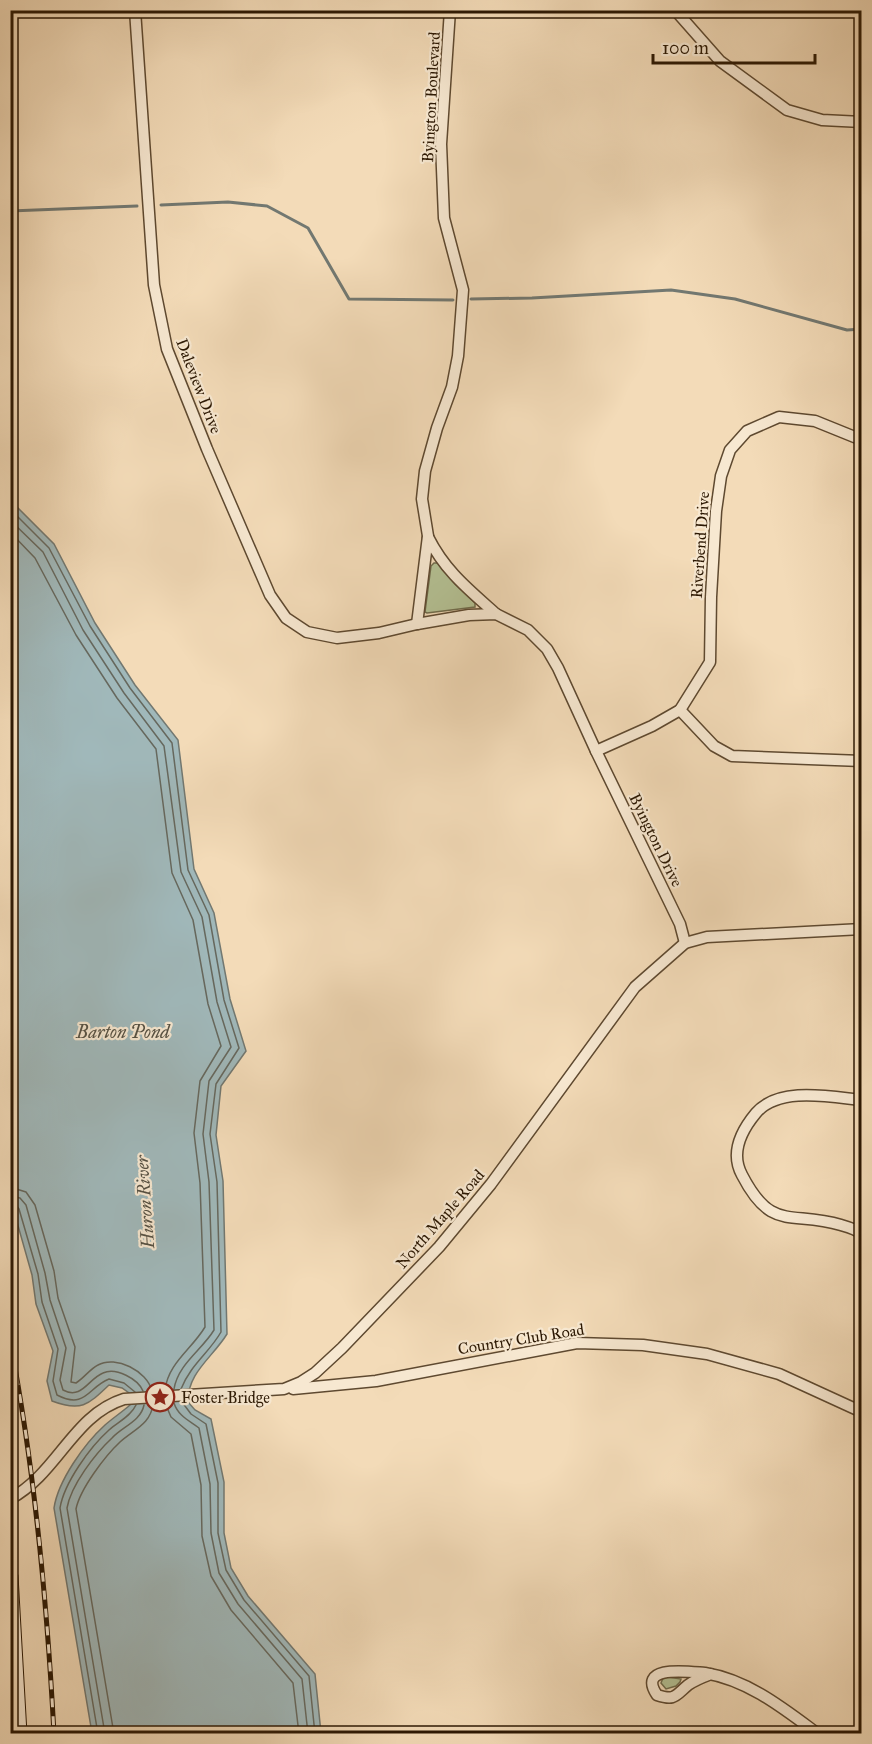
<svg xmlns="http://www.w3.org/2000/svg" width="872" height="1744" font-family="'IM FELL Great Primer',serif">
  <style>
    .green { fill: #b4c194; stroke: #706c4c; stroke-width: 1.5 }
    .water { fill: #a0b8ba; stroke: #727871; stroke-width: 1.5 }
    .lines { fill: none; stroke-linecap: round; stroke-linejoin: round }
    .shore { stroke: #66685e; stroke-width: 1.5 }
    .stream { stroke: #727871; stroke-width: 3 }
    .street-casing { stroke: #5e4930; stroke-width: 13 }
    .secondary-casing { stroke: #2c1803; stroke-width: 17 }
    .street { stroke: #f7e8d1; stroke-width: 10 }
    .secondary { stroke: #f7e8d1; stroke-width: 15 }
    .rail-casing { stroke: #2c1803; stroke-width: 5 }
    .rail { stroke: #f7e8d1; stroke-width: 3; stroke-dasharray: 9; stroke-linecap: butt }
    .labels { text-anchor: middle; dominant-baseline: central; stroke-width: 4.5; stroke-linejoin: round; paint-order: stroke }
    .street-label { font-size: 16px; fill: #2c1803; stroke: #f7e8d1 }
    .poi-label { font-size: 16px; fill: #2c1803; stroke: #f7e8d1; text-anchor: start }
    .water-label { font-size: 18px; font-style: italic; fill: #555043; stroke: #f7e8d1 }
  </style>
  <rect width="100%" height="100%" fill="#f3dbb8"/>
  <filter id="stains"><feTurbulence type="fractalNoise" baseFrequency=".00333" numOctaves="4"/><feColorMatrix values="0 0 0 0 .2 0 0 0 0 .09 0 0 0 0 .02 0 0 0 .5 -.17"/></filter>
  <radialGradient id="worn" r=".72"><stop offset=".6" stop-color="#630" stop-opacity="0"/><stop offset="1" stop-color="#630" stop-opacity=".3"/></radialGradient>
  <!-- green -->
  <g class="green">
    <path d="M 434,563 L 438,563 L 455,584 L 475,603 L 475,607 L 427,613 L 425,612 L 431,566 Z"/>
    <path d="M 668,1677 L 681,1679 L 680,1682 L 676,1686 L 666,1689 L 661,1683 L 663,1678 Z"/>
  </g>
  <!-- water -->
  <path class="water" d="M 10,500 L 54,544 L 95,623 L 135,685 L 178,740 L 194,869 L 214,913 L 230,999 L 246,1051 L 221,1086 L 216,1135 L 223,1181 L 227,1334 C 213,1357 187,1373 188,1402 L 195,1410 L 211,1419 L 224,1482 L 224,1533 L 231,1568 L 248,1596 L 315,1674 L 321,1733 L 92,1733 L 54,1508 C 58,1481 84,1444 105,1425 C 113,1418 122,1412 130,1405 L 129,1393 L 122,1388 L 109,1385 C 88,1405 81,1412 52,1401 L 47,1381 L 53,1351 L 36,1304 L 32,1275 L 11,1201 Z"/>
  <g class="lines">
    <!-- shore -->
    <g class="shore">
      <path d="M 10,509 L 49,548 L 90,626 L 130,688 L 172,743 L 188,870 L 209,915 L 224,1000 L 239,1048 L 216,1084 L 210,1134 L 217,1182 L 221,1332 C 209,1353 191,1364 181,1389"/>
      <path d="M 10,520 L 43,552 L 83,630 L 124,693 L 164,746 L 181,872 L 202,917 L 217,1002 L 231,1047 L 209,1081 L 203,1134 L 209,1182 L 214,1330 C 202,1350 178,1364 174,1389"/>
      <path d="M 10,532 L 35,558 L 76,635 L 117,698 L 156,749 L 172,873 L 193,920 L 208,1004 L 221,1046 L 200,1081 L 194,1133 L 200,1183 L 205,1327 C 192,1349 168,1363 165,1390"/>
      <path d="M 10,1187 L 26,1192 L 35,1205 L 54,1271 L 58,1298 L 75,1347 L 71,1382 L 76,1383 C 84,1378 90,1369 98,1365 C 116,1355 147,1371 152,1391"/>
      <path d="M 10,1196 L 20,1198 L 26,1205 L 45,1273 L 50,1300 L 66,1348 L 60,1380 L 63,1390 C 82,1400 88,1379 103,1373 C 116,1367 138,1379 143,1391"/>
      <path d="M 10,1204 L 16,1205 L 19,1209 L 38,1274 L 42,1302 L 58,1349 L 53,1381 L 57,1395 C 86,1410 88,1387 109,1379 L 124,1383 L 135,1392"/>
      <path d="M 182,1402 L 191,1414 L 206,1424 L 218,1483 L 218,1533 L 226,1570 L 244,1600 L 309,1676 L 315,1734"/>
      <path d="M 165,1403 L 171,1417 L 191,1434 L 201,1485 L 202,1536 L 211,1576 L 231,1610 L 293,1683 L 299,1734"/>
      <path d="M 174,1403 C 178,1416 190,1421 199,1428 L 210,1484 L 211,1533 L 219,1573 L 238,1604 L 302,1679 L 308,1734"/>
      <path d="M 98,1734 L 60,1508 C 64,1483 90,1447 109,1430 C 118,1422 131,1416 136,1405"/>
      <path d="M 105,1734 L 67,1508 C 71,1485 95,1454 112,1438 C 122,1427 141,1421 144,1405"/>
      <path d="M 114,1734 L 76,1509 C 80,1489 105,1456 120,1442 C 133,1430 151,1424 153,1404"/>
    </g>
    <!-- stream -->
    <g class="stream">
      <path d="M 161,205 L 228,202 L 267,206 L 308,228 L 349,299 L 453,300"/>
      <path d="M 10,211 L 137,206"/>
      <path d="M 471,299 L 532,298 L 671,290 L 735,299 L 847,330 L 862,329"/>
    </g>
    <!-- street casing -->
    <g class="street-casing">
      <g id="street">
        <path d="M 135,10 L 154,285 L 167,349 L 207,449 L 270,595 L 286,618 L 307,632 L 337,638 L 379,633 L 417,624 L 469,615 L 496,614 L 528,630 L 547,649 L 558,668 L 596,751 L 680,924 L 685,943"/>
        <path d="M 675,10 L 720,61 L 787,110 L 822,120 L 862,122"/>
        <path d="M 428,537 C 445,571 468,589 496,614"/>
        <path d="M 417,624 L 428,536 L 422,499 L 425,471 L 437,428 L 452,387 L 458,356 L 463,290 L 444,218 L 441,144 L 450,10"/>
        <path d="M 680,710 L 714,746 L 732,756 L 862,761"/>
        <path d="M 596,751 L 652,726 L 680,710 L 710,662 L 711,597 L 716,511 L 721,476 L 730,450 L 747,431 L 779,417 L 815,421 L 862,440"/>
        <path d="M 862,1100 C 831,1097 779,1086 756,1113 C 741,1131 730,1153 742,1175 C 772,1233 791,1210 841,1225 C 848,1227 856,1229 862,1234"/>
        <path d="M 293,1389 L 376,1381 L 577,1343 L 643,1345 L 707,1354 L 779,1374 L 862,1412"/>
        <path d="M 10,1499 C 58,1473 73,1415 124,1399 L 284,1389 L 301,1382 L 315,1373 L 342,1348 L 439,1247 L 491,1184 L 635,987 L 685,943 L 707,937 L 862,929"/>
        <path d="M 711,1674 C 703,1677 695,1680 688,1685 C 675,1696 675,1701 657,1695 C 636,1664 690,1672 705,1673 C 748,1680 783,1708 818,1734"/>
      </g>
    </g>
    <!-- secondary casing -->
    <g class="secondary-casing">
      <path id="secondary" d="M 10,1576 L 19,1734"/>
    </g>
    <!-- street -->
    <use href="#street" class="street"/>
    <!-- secondary -->
    <use href="#secondary" class="secondary"/>
    <!-- rail casing -->
    <g class="rail-casing">
      <path id="rail" d="M 10,1341 C 35,1470 47,1602 54,1734"/>
    </g>
    <!-- rail -->
    <use href="#rail" class="rail"/>
  </g>
  <!-- icons -->
  <defs>
    <g id="sight-ring" transform="scale(1.5)"><circle r="9.5" fill="#f7e8d1" stroke="#8f2418" stroke-width="1.5"/><path d="M0-6L1.8-2.2L6-1.7L2.9 1.2L3.7 5.4L0 3.3L-3.7 5.4L-2.9 1.2L-6-1.7L-1.8-2.2Z" fill="#8f2418"/></g>
  </defs>
  <g fill-rule="evenodd">
    <use href="#sight-ring" x="160" y="1397"/>
  </g>
  <g class="labels">
    <!-- street labels -->
    <g class="street-label">
      <text transform="translate(431 97) rotate(-87)">Byington Boulevard</text>
      <text transform="translate(199 386) rotate(69)">Daleview Drive</text>
      <text transform="translate(700 545) rotate(-86)">Riverbend Drive</text>
      <text transform="translate(656 840) rotate(64)">Byington Drive</text>
      <text transform="translate(440 1219) rotate(-49)">North Maple Road</text>
      <text transform="translate(521 1339) rotate(-9)">Country Club Road</text>
    </g>
    <!-- poi labels -->
    <g class="poi-label">
      <text x="181" y="1397">Foster Bridge</text>
    </g>
    <!-- water labels -->
    <g class="water-label">
      <text x="123" y="1032">Barton Pond</text>
      <text transform="translate(145 1202) rotate(-94)">Huron River</text>
    </g>
  </g>
  <!-- margin -->
  <rect width="872" height="1744" fill="none" stroke="#f3dbb8" stroke-width="36"/>
  <rect x="12" y="12" width="848" height="1720" fill="none" stroke="#2c1803" stroke-width="3"/>
  <rect x="18" y="18" width="836" height="1708" fill="none" stroke="#2c1803" stroke-width="1.5"/>
  <!-- scale -->
  <path d="M653 54v9h162v-9" fill="none" stroke="#2c1803" stroke-width="3"/>
  <text x="662" y="54" font-size="18" fill="#2c1803" stroke="#f7e8d1" stroke-width="4.5" paint-order="stroke">100 m</text>
  <rect width="100%" height="100%" filter="url(#stains)"/>
  <rect width="100%" height="100%" fill="url(#worn)"/>
</svg>
